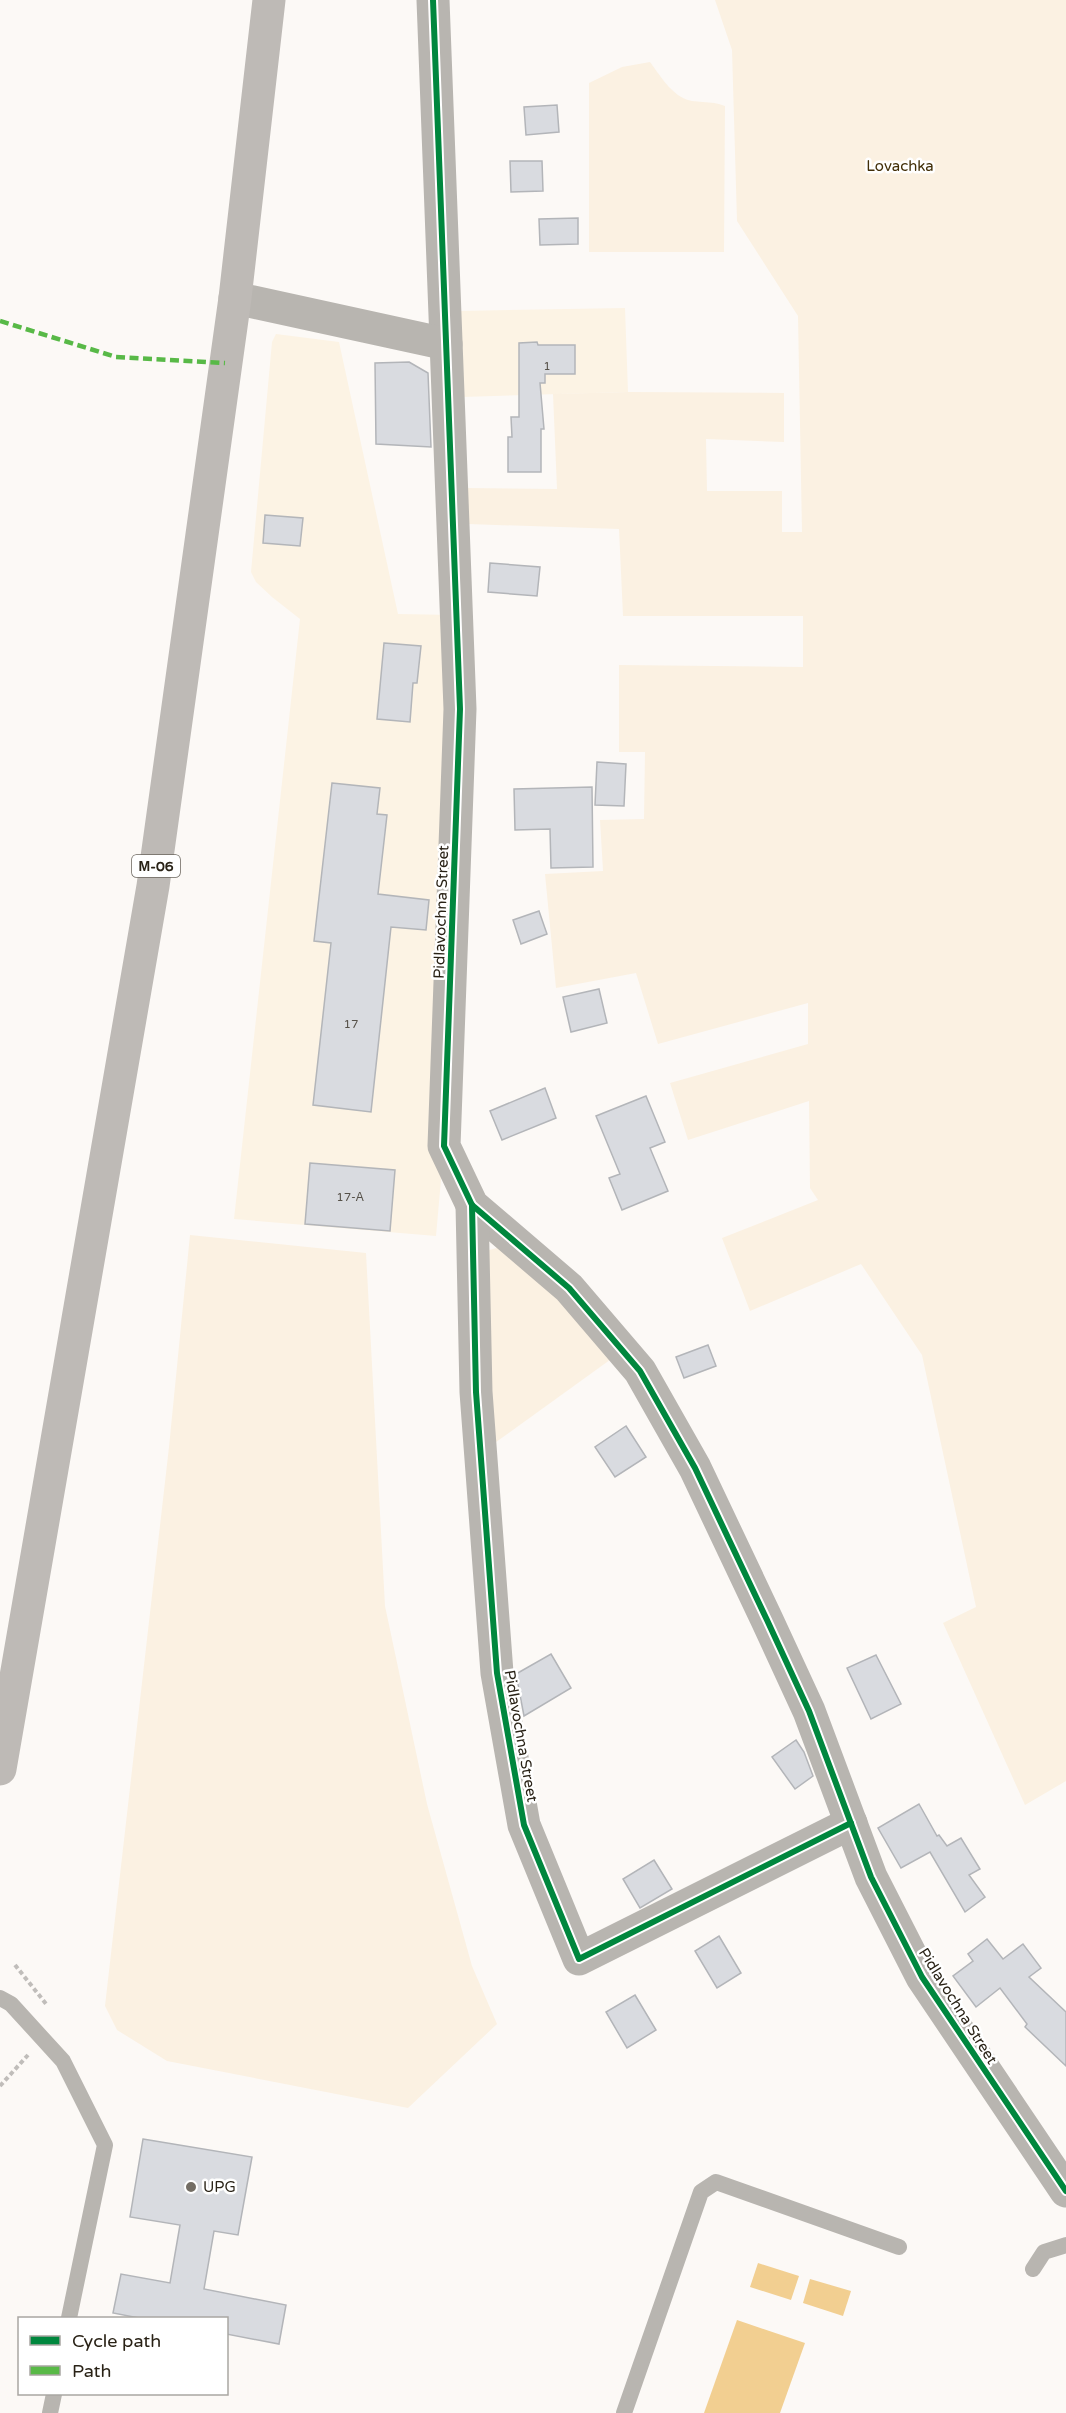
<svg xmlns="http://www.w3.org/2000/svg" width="1066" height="2413" font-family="'Varela Round',sans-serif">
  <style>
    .built { fill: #fcf3e4 }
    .green { fill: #fbf1e2 }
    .water { fill: #f2cf91 }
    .building { fill: #d9dbe0; stroke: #b3b5b9; stroke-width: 1.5 }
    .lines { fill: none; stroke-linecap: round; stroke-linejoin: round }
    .path { stroke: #c0bdba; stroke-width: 4; stroke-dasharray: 4.5 3; stroke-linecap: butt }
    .service { stroke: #b8b5b0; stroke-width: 16 }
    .minor { stroke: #b8b5b0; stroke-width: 33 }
    .trunk { stroke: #bebab6; stroke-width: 33 }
    .quiet { stroke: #58b947; stroke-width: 4.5; stroke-dasharray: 9 4.5; stroke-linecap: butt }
    .cycleway-casing { stroke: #fff; stroke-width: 10 }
    .cycleway { stroke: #00873e; stroke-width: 6 }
    .poi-dot { fill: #736d64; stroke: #fff; stroke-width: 2 }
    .labels { text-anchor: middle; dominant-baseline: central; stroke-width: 5; stroke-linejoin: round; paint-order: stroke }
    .number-label { font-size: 12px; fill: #555048 }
    .shield { fill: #fff; stroke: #69645c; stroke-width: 1.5 }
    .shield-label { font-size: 14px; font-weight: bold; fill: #292216 }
    .park-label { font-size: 15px; fill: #412e07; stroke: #fff }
    .street-label { font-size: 15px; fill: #292216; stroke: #fff }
    .poi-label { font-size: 15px; fill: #292216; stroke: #fff; text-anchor: start }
  </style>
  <rect width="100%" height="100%" fill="#fcf9f6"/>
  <!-- built -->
  <g class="built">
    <path d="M 625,308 L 628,392 L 462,397 L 459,311 Z"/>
    <path d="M 276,334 L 339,342 L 398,614 L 456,615 L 444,1146 L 436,1236 L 234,1219 L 300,619 L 272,597 L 256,582 L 251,572 L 272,342 Z"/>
  </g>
  <!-- green -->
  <g class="green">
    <path d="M 715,0 L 1066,0 L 1066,1781 L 1025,1805 L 943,1623 L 976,1607 L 922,1355 L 861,1264 L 750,1311 L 722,1238 L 818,1200 L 810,1188 L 809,1101 L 688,1140 L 670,1083 L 808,1044 L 808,1003 L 658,1044 L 636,973 L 556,988 L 545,874 L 603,871 L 600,820 L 644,819 L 645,752 L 619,752 L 619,665 L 803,667 L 803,616 L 623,616 L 619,529 L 468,524 L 465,488 L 557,489 L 553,394 L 628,392 L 784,393 L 784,442 L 706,439 L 707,491 L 782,491 L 782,532 L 802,532 L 798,316 L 737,221 L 732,50 Z"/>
    <path d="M 650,62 C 659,74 669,91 683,98 C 693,104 712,100 725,106 L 724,252 L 589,252 L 589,83 L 622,67 Z"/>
    <path d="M 190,1235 L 366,1253 L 385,1606 L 427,1804 L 472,1966 L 497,2024 L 408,2108 L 167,2061 L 117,2030 L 105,2006 L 169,1447 Z"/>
    <path d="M 500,1247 L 521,1258 L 614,1357 L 492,1445 L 486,1251 Z"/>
  </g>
  <!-- water -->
  <g class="water">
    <path d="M 758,2263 L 799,2276 L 791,2300 L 750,2287 Z"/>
    <path d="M 810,2279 L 851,2291 L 843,2316 L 803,2303 Z"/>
    <path d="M 737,2320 L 805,2343 L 780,2413 L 704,2413 Z"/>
  </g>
  <!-- building -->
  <g class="building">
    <path d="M 557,105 L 559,132 L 526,135 L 524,107 Z"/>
    <path d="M 510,161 L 542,161 L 543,191 L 511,192 Z"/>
    <path d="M 578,218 L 578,244 L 540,245 L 539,219 Z"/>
    <path d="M 537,342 L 538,345 L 575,345 L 575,374 L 545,374 L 545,383 L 540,383 L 544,429 L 541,429 L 541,472 L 508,472 L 508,437 L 512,437 L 511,417 L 519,417 L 519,343 Z"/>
    <path d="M 409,362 L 428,373 L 431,447 L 376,444 L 375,363 Z"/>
    <path d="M 265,515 L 303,518 L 300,546 L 263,543 Z"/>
    <path d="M 490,563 L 540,567 L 537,596 L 488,592 Z"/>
    <path d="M 384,643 L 421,646 L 417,683 L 413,683 L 410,722 L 377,719 Z"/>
    <path d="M 597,762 L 626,764 L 624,806 L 595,805 Z"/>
    <path d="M 332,783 L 380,788 L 377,814 L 387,815 L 378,894 L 429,900 L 426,930 L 391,927 L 371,1112 L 313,1105 L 331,943 L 314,941 Z"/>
    <path d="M 592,787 L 593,867 L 551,868 L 550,829 L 515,830 L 514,789 Z"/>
    <path d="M 539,911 L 547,934 L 521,944 L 513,920 Z"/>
    <path d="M 599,989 L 607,1023 L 571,1032 L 563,997 Z"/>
    <path d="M 545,1088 L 556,1118 L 502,1140 L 490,1111 Z"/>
    <path d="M 646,1096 L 665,1142 L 650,1148 L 668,1191 L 622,1210 L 609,1178 L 620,1174 L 596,1116 Z"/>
    <path d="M 310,1163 L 395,1170 L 390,1231 L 305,1224 Z"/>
    <path d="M 708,1345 L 716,1366 L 684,1378 L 676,1357 Z"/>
    <path d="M 626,1426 L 646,1457 L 615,1477 L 595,1447 Z"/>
    <path d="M 551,1654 L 571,1688 L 524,1716 L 516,1674 Z"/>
    <path d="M 876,1655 L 901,1704 L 871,1719 L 847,1668 Z"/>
    <path d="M 796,1740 L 804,1752 L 813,1776 L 795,1789 L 772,1757 Z"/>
    <path d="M 919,1804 L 937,1836 L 939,1835 L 947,1846 L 961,1838 L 980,1869 L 969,1875 L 985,1897 L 965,1912 L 930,1852 L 901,1868 L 878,1828 Z"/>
    <path d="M 654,1860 L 672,1889 L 640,1908 L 623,1879 Z"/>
    <path d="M 719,1936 L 741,1973 L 717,1988 L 695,1951 Z"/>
    <path d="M 987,1939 L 1003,1959 L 1023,1944 L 1041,1968 L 1029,1977 L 1066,2012 L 1066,2066 L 1025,2027 L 1027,2024 L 1000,1988 L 976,2007 L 953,1976 L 973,1961 L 968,1954 Z"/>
    <path d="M 635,1995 L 656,2030 L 627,2048 L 606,2012 Z"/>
    <path d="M 143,2139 L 252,2157 L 238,2235 L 214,2231 L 204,2289 L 286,2305 L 279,2344 L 226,2334 L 226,2319 L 144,2319 L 113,2313 L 121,2274 L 170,2283 L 180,2225 L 130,2217 Z"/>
  </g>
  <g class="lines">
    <!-- path -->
    <g class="path">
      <path d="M 15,1965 L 47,2005"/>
      <path d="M 0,2086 L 28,2055"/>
    </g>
    <!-- service -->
    <g class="service">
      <path d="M 0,1998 L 11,2004 L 63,2061 L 105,2145 L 69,2318"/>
      <path d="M 1033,2269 L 1044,2252 L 1066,2245"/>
      <path d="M 50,2413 L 54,2394"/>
      <path d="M 624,2413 L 701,2192 L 716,2182 L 899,2247"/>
    </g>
    <!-- minor -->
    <g class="minor">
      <path d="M 433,0 L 460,709 L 444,1146 L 472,1205 L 569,1288 L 640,1371 L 695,1468 L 767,1620 L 809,1711 L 871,1877 L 922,1977 L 1066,2191"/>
      <path d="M 235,298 L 446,344"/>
      <path d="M 472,1205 L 476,1392 L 497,1673 L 524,1825 L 579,1959 L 851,1823"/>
    </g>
    <!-- trunk -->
    <path class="trunk" d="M 0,1769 L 153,886 L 235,298 L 269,0"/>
    <!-- quiet -->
    <path class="quiet" d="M 0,321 L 116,357 L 225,363"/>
    <!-- cycleway casing -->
    <g class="cycleway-casing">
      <g id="cycleway">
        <path d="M 433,0 L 460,709 L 444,1146 L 472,1205 L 569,1288 L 640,1371 L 695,1468 L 767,1620 L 809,1711 L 871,1877 L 922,1977 L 1066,2191"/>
        <path d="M 472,1205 L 476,1392 L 497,1673 L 524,1825 L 579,1959 L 851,1823"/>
      </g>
    </g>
    <!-- cycleway -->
    <use href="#cycleway" class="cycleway"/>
  </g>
  <!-- markers -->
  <circle class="poi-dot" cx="191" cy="2187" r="6"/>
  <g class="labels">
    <!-- number labels -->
    <g class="number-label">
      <text x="547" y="366">1</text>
      <text x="351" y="1024">17</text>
      <text x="350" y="1197">17-А</text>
    </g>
    <!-- shield labels -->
    <rect class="shield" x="132" y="855" width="48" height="22" rx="4.5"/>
    <g class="shield-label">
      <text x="156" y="866">М-06</text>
    </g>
    <!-- park labels -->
    <g class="park-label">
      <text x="900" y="166">Lovachka</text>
    </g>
    <!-- street labels -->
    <g class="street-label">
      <text transform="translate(441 912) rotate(-88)">Pidlavochna Street</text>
      <text transform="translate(521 1736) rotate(80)">Pidlavochna Street</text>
      <text transform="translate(958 2006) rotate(58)">Pidlavochna Street</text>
    </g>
    <!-- poi labels -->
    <g class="poi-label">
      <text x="203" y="2187">UPG</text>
    </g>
  </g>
  <!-- legend -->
  <rect x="18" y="2317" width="210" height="78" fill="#ffffff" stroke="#a9a7a2" stroke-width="1.5"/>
  <rect x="30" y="2336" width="30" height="9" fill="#00873e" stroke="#a9a7a2" stroke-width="1.5"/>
  <text x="72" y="2347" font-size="18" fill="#292216">Cycle path</text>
  <rect x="30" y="2366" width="30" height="9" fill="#58b947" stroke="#a9a7a2" stroke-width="1.5"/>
  <text x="72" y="2377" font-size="18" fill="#292216">Path</text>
</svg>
